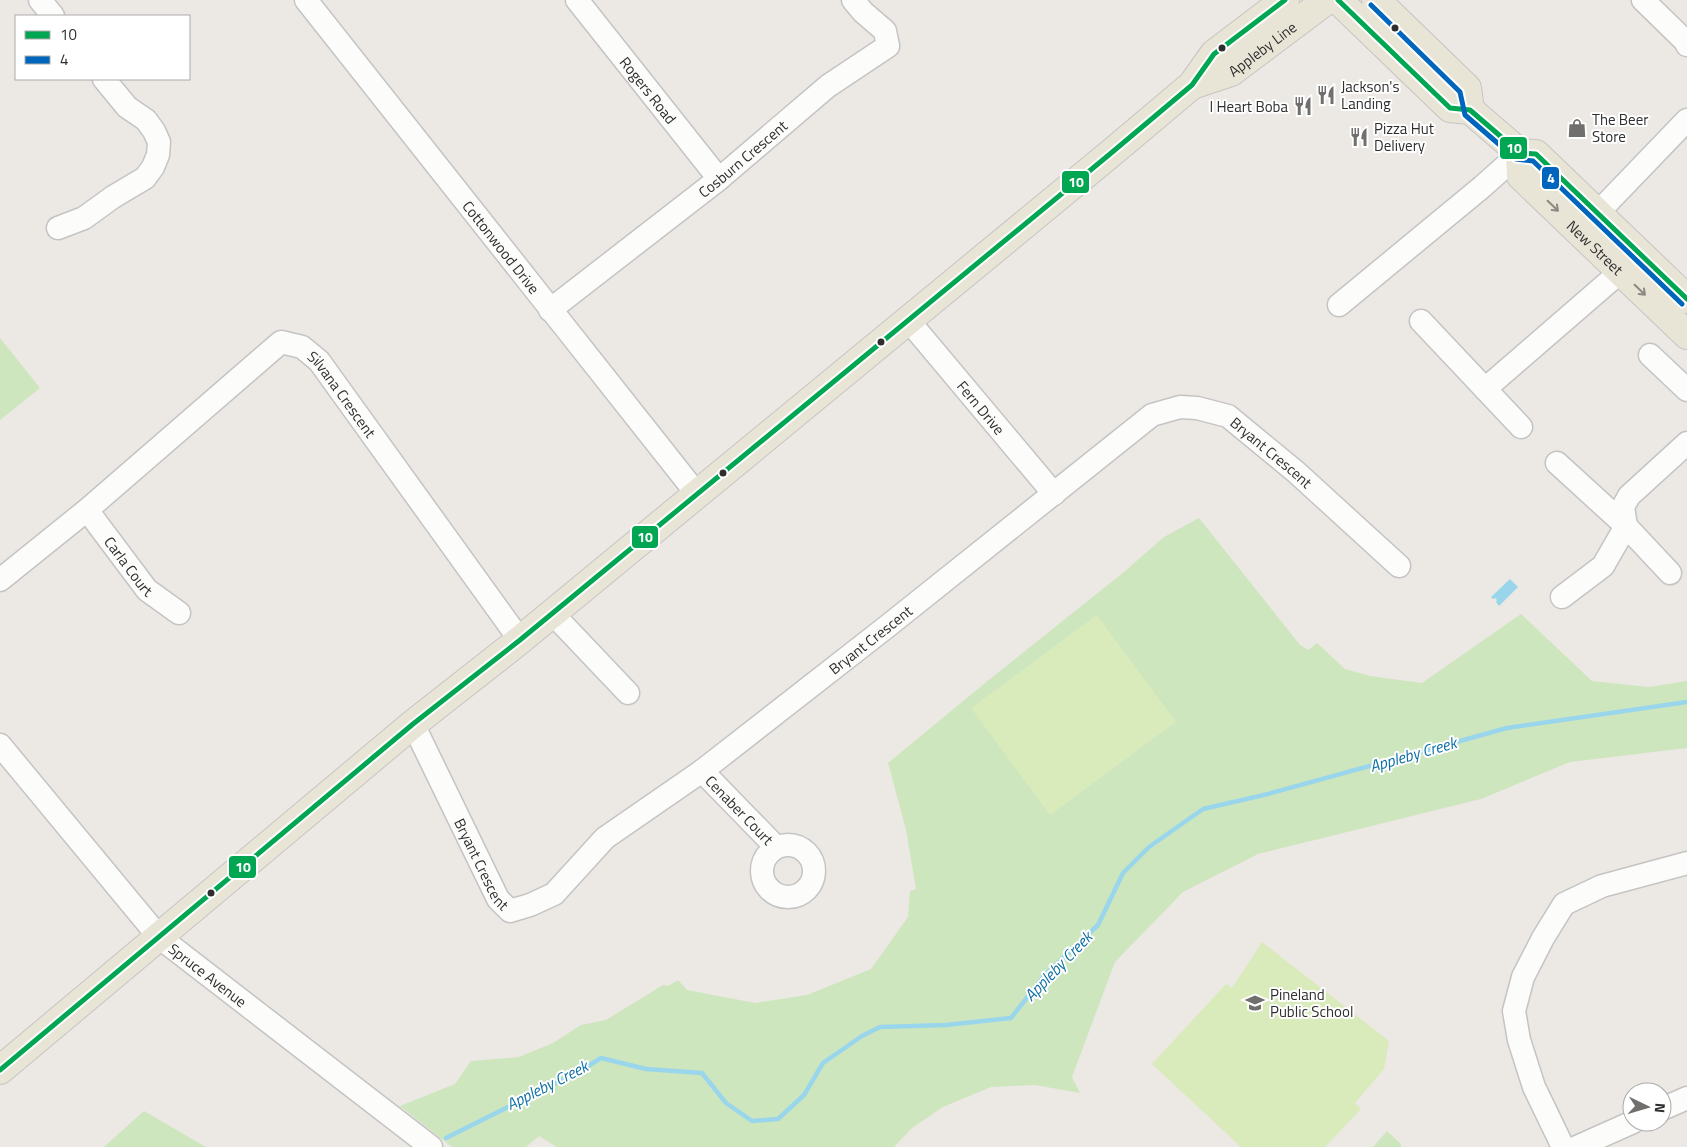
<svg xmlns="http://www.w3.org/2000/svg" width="1687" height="1147" font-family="'Titillium Web',sans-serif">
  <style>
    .green { fill: #cee6be }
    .pitch { fill: #d9eabb }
    .water { fill: #99d6ec }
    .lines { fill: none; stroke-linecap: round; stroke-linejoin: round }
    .stream { stroke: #99d6ec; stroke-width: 4.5 }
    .minor-casing { stroke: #c5c4c5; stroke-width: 25 }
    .major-casing { stroke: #c6c5c4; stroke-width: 30 }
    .minor { stroke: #fcfcfb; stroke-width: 22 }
    .major { stroke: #e8e4d6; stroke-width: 28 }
    .bus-1-casing { stroke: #fff; stroke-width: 9 }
    .bus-2-casing { stroke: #fff; stroke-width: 9 }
    .bus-1 { stroke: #00a651; stroke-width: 5 }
    .bus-2 { stroke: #0065bd; stroke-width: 5 }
    .oneway { stroke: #8b8982 }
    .bus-dot { fill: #2e2e2e; stroke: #fff; stroke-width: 2 }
    .labels { text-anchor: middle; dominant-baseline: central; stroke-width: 4; stroke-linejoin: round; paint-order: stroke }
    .street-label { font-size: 15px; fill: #2e2e2e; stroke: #fff }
    .poi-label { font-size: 15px; fill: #2e2e2e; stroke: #fff; text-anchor: start }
    .water-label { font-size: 16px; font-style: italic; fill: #0d6fa3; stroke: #fff }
    .line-badge { stroke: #fff; stroke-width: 2 }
    .badge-label { font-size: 14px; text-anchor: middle; font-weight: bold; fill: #fff }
  </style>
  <rect width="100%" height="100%" fill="#ece8e4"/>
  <!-- green -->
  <g class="green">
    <path d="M 0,338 L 40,388 L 0,420 Z"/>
    <path d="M 1199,518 L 1300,645 L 1308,650 L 1317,643 L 1345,669 L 1370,676 L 1422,683 L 1521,614 L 1592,681 L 1649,687 L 1687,681 L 1687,748 L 1570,762 L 1481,799 L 1258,854 L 1183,892 L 1115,962 L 1072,1077 L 1080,1093 L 1035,1085 L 991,1087 L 943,1107 L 912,1128 L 894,1147 L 557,1147 L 539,1136 L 526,1147 L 452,1147 L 400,1106 L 455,1084 L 471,1061 L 519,1057 L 553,1043 L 581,1025 L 606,1020 L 663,985 L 668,986 L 678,980 L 687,990 L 755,1003 L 807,995 L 871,969 L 908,917 L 910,891 L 916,889 L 906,830 L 888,763 L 990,679 L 1124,572 L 1164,537 Z"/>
    <path d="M 144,1111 L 206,1147 L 104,1147 Z"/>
    <path d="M 1387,1131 L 1401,1144 L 1401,1147 L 1373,1147 Z"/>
  </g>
  <!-- pitch -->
  <g class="pitch">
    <path d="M 1097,615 L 1176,722 L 1050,815 L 971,708 Z"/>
    <path d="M 1262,942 L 1389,1041 L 1384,1069 L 1355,1103 L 1361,1109 L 1325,1147 L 1241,1147 L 1152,1064 L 1226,984 L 1232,988 Z"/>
  </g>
  <!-- water -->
  <path class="water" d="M 1510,579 L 1518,587 L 1499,606 L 1496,602 L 1497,600 L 1495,598 L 1493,599 L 1491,597 Z"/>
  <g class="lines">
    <!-- stream -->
    <path class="stream" d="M 446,1138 L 580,1071 L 601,1058 L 646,1069 L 702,1073 L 726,1103 L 752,1121 L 778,1119 L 804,1095 L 823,1063 L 862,1036 L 880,1027 L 946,1025 L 1011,1018 L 1044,976 L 1098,925 L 1123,873 L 1149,847 L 1203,809 L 1268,794 L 1507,728 L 1687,702"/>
    <!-- minor casing -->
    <g class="minor-casing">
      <g id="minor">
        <path d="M 40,0 L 53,16"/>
        <path id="s1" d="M 306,0 L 697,494"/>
        <path id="s2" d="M 577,0 L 719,179"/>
        <path d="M 1643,0 L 1685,41 L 1687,45"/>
        <path d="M 1585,226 L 1687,120"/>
        <path d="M 58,228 L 84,218 L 113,197 L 145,178 L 153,167 L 158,155 L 159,142 L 154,131 L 146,120 L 127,107 L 104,79"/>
        <path d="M 1339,305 L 1482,187 L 1520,153"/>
        <path id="s3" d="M 550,310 L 719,179 L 828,86 L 888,46 L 885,31 L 863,12 L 853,0"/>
        <path id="s4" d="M 908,320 L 1054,494"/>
        <path d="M 1421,321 L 1521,427"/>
        <path d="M 1650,355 L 1687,390"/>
        <path d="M 1485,389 L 1634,260"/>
        <path d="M 1557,463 L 1626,526 L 1670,573"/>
        <path id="s5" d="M 87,510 L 147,590 L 179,613"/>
        <path id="s6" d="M 0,580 L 87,510 L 281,342 L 302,347 L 319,361 L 520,640"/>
        <path d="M 1562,597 L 1603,566 L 1626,526 L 1623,507 L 1629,496 L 1687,443"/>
        <path d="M 552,613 L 628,693"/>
        <path id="s7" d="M 413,724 L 498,899 L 510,911 L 530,905 L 554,894 L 605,838 L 702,771 L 889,625 L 1152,415 L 1180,407 L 1197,408 L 1228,416 L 1296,472 L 1399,566"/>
        <path id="s8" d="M 0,745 L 159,937 L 431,1147"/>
        <path id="s9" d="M 702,771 L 776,847"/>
        <circle cx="788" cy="871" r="26"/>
        <path d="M 1662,1109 L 1687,1098"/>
        <path d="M 1563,1147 L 1534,1087 L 1519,1040 L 1514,1011 L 1523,977 L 1543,938 L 1564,904 L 1602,886 L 1687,863"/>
        <path d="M 1577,1147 L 1633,1122"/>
      </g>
    </g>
    <!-- major casing -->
    <g class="major-casing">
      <g id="major">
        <path d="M 1338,0 L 1450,108 L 1470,110 L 1520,153 L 1536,154 L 1687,299"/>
        <path d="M 1376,0 L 1467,88 L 1470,110"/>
        <path id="s10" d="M 1192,85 L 1231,72 L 1327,0"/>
        <path id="s11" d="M 1520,153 L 1521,176 L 1687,335"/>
        <path d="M 0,1070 L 413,724 L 520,640 L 1110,154 L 1192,85 L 1214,54 L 1285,0"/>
      </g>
    </g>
    <!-- minor -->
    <use href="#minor" class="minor"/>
    <!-- major -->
    <use href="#major" class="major"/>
    <!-- bus-1 casing -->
    <g class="bus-1-casing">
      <g id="bus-1">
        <path d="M 1338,0 L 1450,108 L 1470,110 L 1520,153 L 1536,154 L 1687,299"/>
        <path d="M 0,1070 L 413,724 L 520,640 L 1110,154 L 1192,85 L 1214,54 L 1285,0"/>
      </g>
    </g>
    <!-- bus-2 casing -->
    <g class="bus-2-casing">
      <path id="bus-2" d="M 1371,5 L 1460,92 L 1465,115 L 1516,159 L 1533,161 L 1682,304"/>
    </g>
    <!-- bus-1 -->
    <use href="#bus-1" class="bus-1"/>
    <!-- bus-2 -->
    <use href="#bus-2" class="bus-2"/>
  </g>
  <!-- one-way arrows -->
  <defs><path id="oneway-shaft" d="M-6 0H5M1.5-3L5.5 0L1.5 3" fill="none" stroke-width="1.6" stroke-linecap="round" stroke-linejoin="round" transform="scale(1.25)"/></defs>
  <g class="oneway">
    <use href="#oneway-shaft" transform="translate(1553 206) rotate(44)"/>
    <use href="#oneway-shaft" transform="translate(1640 290) rotate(44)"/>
  </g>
  <!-- icons -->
  <defs>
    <g id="restaurant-bare" transform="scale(1.5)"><path d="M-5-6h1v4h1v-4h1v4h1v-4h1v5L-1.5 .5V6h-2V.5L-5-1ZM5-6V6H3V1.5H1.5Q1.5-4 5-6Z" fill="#706f6e" stroke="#fff" stroke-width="2.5" paint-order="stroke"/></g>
    <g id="shop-bare" transform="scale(1.5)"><path d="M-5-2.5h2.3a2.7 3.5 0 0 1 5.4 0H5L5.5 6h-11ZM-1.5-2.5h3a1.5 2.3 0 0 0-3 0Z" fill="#706f6e" stroke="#fff" stroke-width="2.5" paint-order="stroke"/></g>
    <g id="school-bare" transform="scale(1.5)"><path d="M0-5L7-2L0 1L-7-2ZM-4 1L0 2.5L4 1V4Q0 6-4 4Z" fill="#706f6e" stroke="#fff" stroke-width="2.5" paint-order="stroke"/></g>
  </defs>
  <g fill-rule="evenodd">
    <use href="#restaurant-bare" x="1326" y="95"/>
    <use href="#restaurant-bare" x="1303" y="106"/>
    <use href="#shop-bare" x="1577" y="128"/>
    <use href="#restaurant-bare" x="1359" y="137"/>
    <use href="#school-bare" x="1255" y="1003"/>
  </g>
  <!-- markers -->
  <g class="bus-dot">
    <circle cx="1395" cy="28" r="4.5"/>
    <circle cx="1222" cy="48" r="4.5"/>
    <circle cx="881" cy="342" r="4.5"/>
    <circle cx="723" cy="473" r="4.5"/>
    <circle cx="211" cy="893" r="4.5"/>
  </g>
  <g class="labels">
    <!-- street labels -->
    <g class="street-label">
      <text stroke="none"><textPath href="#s10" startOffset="80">Appleby Line</textPath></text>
      <text stroke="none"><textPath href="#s2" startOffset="115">Rogers Road</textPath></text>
      <text stroke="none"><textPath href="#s3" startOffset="245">Cosburn Crescent</textPath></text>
      <text stroke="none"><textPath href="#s1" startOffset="315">Cottonwood Drive</textPath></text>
      <text stroke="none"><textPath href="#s11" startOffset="126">New Street</textPath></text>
      <text stroke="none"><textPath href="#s6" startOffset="452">Silvana Crescent</textPath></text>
      <text stroke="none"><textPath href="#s4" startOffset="114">Fern Drive</textPath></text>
      <text stroke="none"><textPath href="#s7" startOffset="1161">Bryant Crescent</textPath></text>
      <text stroke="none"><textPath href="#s5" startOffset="70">Carla Court</textPath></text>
      <text stroke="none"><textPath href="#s7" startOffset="666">Bryant Crescent</textPath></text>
      <text stroke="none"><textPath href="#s9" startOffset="54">Cenaber Court</textPath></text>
      <text stroke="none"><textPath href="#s7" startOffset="156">Bryant Crescent</textPath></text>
      <text stroke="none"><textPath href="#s8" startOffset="311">Spruce Avenue</textPath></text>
    </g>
    <!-- poi labels -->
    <g class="poi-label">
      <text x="1341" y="86">Jackson's<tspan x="1341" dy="17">Landing</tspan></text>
      <text x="1288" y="106" text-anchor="end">I Heart Boba</text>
      <text x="1592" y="119">The Beer<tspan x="1592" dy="17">Store</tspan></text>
      <text x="1374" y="128">Pizza Hut<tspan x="1374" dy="17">Delivery</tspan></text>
      <text x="1270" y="994">Pineland<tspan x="1270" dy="17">Public School</tspan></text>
    </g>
    <!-- water labels -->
    <g class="water-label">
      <text transform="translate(1413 754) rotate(-16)">Appleby Creek</text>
      <text transform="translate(1058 966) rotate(-46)">Appleby Creek</text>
      <text transform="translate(547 1085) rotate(-27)">Appleby Creek</text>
    </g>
  </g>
  <g class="line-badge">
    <rect x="1499" y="136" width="29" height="24" rx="5" fill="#00a651"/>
    <rect x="1541" y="166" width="19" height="24" rx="5" fill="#0065bd"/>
    <rect x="1061" y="170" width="29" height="24" rx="5" fill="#00a651"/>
    <rect x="631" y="525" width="28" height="24" rx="5" fill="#00a651"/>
    <rect x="228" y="855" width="29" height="24" rx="5" fill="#00a651"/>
  </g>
  <g class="badge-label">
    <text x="1514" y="153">10</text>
    <text x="1551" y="183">4</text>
    <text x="1076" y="187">10</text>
    <text x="645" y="542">10</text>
    <text x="243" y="872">10</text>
  </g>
  <!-- legend -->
  <rect x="15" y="15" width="175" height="65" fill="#ffffff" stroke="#ababab"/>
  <rect x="25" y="31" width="25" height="8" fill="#00a651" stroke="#ababab"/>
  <text x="60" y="40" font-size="15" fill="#2e2e2e">10</text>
  <rect x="25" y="56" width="25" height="8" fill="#0065bd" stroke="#ababab"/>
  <text x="60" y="65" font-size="15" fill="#2e2e2e">4</text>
  <!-- north arrow -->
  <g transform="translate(1647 1107) rotate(95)"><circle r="24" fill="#ffffff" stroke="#ababab"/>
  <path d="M0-4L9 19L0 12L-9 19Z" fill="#706f6e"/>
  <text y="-8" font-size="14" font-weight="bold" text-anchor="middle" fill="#2e2e2e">N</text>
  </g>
</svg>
